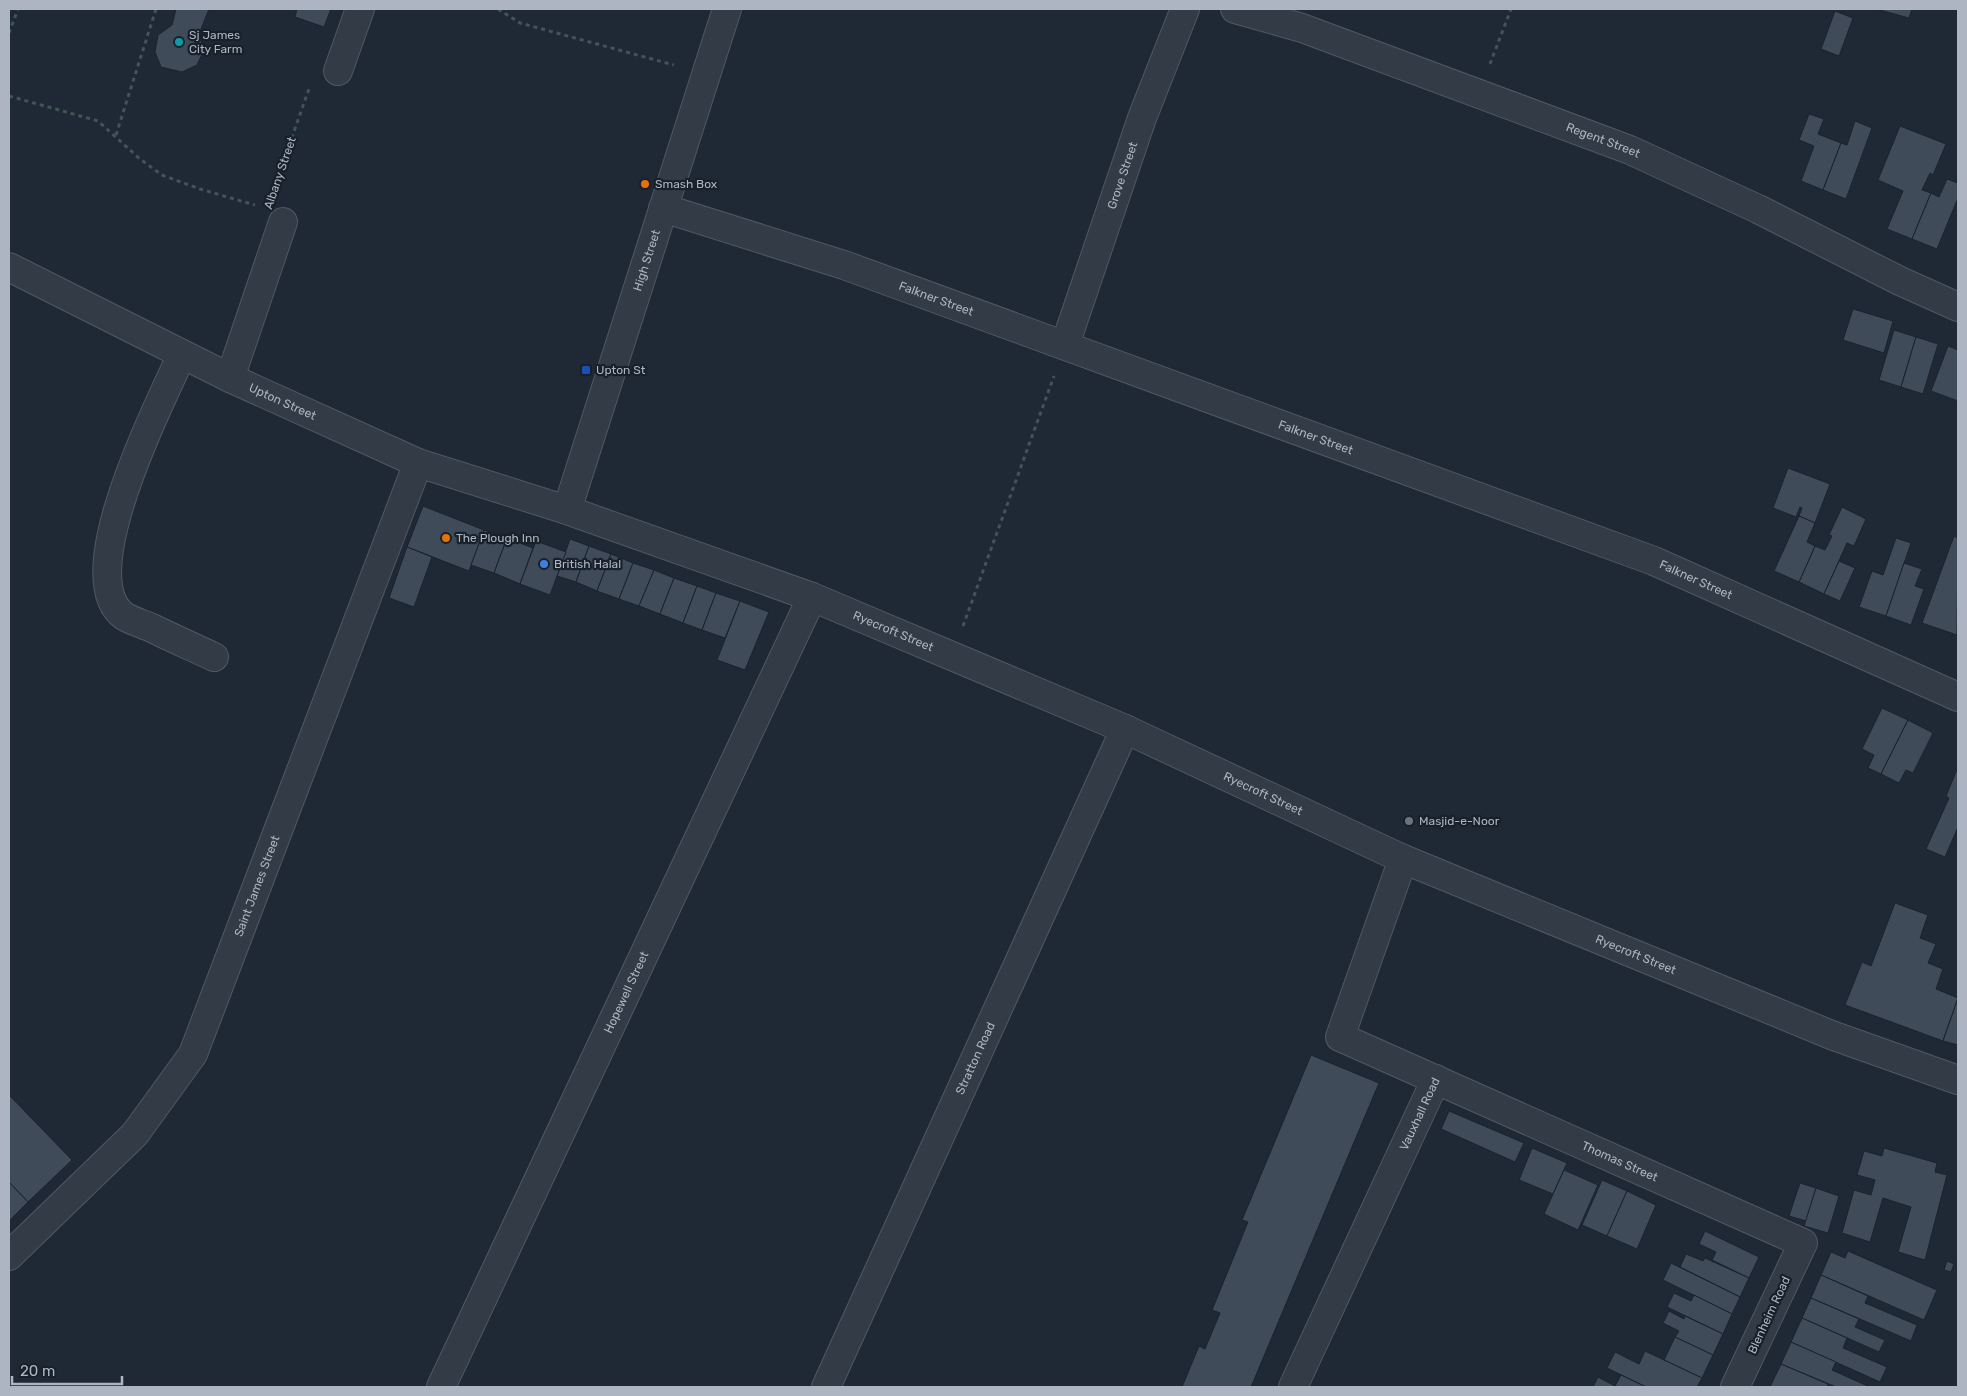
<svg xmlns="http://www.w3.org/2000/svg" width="1967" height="1396" font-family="Rubik,sans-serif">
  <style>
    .building { fill: #404b5a; stroke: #1a222c }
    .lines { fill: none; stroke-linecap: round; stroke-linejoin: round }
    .minor-casing { stroke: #505864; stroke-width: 30 }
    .path { stroke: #415456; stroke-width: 3; stroke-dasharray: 4 4; stroke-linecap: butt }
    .minor { stroke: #333b46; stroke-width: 28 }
    .culture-dot { fill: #0f9aa8; stroke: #18202a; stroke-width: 2 }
    .food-dot { fill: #e8710a; stroke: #18202a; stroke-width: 2 }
    .transit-dot { fill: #1a4fb4; stroke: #18202a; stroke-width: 2 }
    .shop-dot { fill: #3f7fe0; stroke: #18202a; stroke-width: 2 }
    .worship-dot { fill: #6b7280; stroke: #18202a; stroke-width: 2 }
    .labels { text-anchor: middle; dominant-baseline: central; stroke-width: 4.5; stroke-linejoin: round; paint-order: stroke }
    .poi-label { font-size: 12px; fill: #adb5c3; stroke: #18202a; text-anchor: start }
    .street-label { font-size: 12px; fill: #adb5c3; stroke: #18202a }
  </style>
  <rect width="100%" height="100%" fill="#1f2935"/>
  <!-- building -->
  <g class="building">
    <path d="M 176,9 L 209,9 L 199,34 L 204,50 L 197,65 L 182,72 L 161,67 L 155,52 L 158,35 L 172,25 Z"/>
    <path d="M 297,9 L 331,9 L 324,27 L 295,17 Z"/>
    <path d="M 1876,9 L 1912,9 L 1909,18 Z"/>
    <path d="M 1835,11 L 1853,18 L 1839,56 L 1821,49 Z"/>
    <path d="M 1809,114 L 1824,119 L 1818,134 L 1841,143 L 1823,190 L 1801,181 L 1814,146 L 1799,140 Z"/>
    <path d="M 1855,121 L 1872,128 L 1846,199 L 1823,190 L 1841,143 L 1847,145 Z"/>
    <path d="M 1900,126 L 1946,144 L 1933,175 L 1930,173 L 1922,190 L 1931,193 L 1912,239 L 1887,229 L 1903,191 L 1878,180 Z"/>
    <path d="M 1947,179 L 1958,183 L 1958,198 L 1937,249 L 1912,239 L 1931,193 L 1939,197 Z"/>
    <path d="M 1853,309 L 1893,321 L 1884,353 L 1843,340 Z"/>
    <path d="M 1894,330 L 1916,337 L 1901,387 L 1879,380 Z"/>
    <path d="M 1916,337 L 1938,344 L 1923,394 L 1901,387 Z"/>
    <path d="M 1948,346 L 1958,350 L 1958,401 L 1931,391 Z"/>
    <path d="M 1788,468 L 1830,484 L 1815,523 L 1799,516 L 1802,508 L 1800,507 L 1796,517 L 1773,508 Z"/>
    <path d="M 423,506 L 484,530 L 469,571 L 407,547 Z"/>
    <path d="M 1842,507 L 1866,519 L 1854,546 L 1847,543 L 1824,594 L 1799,582 L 1815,546 L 1825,550 L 1832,536 L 1829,535 Z"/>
    <path d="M 1799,516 L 1815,523 L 1807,542 L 1815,546 L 1799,582 L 1774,571 Z"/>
    <path d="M 484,530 L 507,538 L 494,573 L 471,565 Z"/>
    <path d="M 1954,536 L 1958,538 L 1957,635 L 1922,623 Z"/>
    <path d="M 507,538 L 533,548 L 520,584 L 494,573 Z"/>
    <path d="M 1896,538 L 1911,543 L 1886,616 L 1859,607 L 1872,571 L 1883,575 Z"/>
    <path d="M 570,539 L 589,546 L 576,582 L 557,576 Z"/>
    <path d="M 536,541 L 566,552 L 550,595 L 520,584 Z"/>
    <path d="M 589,546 L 611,554 L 597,591 L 576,582 Z"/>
    <path d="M 407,547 L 432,557 L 414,607 L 389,598 Z"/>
    <path d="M 611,554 L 633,563 L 619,599 L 597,591 Z"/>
    <path d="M 1839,561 L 1855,568 L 1840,601 L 1824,594 Z"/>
    <path d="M 633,563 L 654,570 L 639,606 L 619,599 Z"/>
    <path d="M 1904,563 L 1922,569 L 1915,586 L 1924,589 L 1911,625 L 1886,616 Z"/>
    <path d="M 654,570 L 674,578 L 660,614 L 639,606 Z"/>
    <path d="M 674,578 L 697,586 L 683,623 L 660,614 Z"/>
    <path d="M 697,586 L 716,593 L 702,630 L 683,623 Z"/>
    <path d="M 716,593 L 740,601 L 725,638 L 702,630 Z"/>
    <path d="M 740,601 L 769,612 L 745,670 L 717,660 Z"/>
    <path d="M 1882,708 L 1908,720 L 1881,774 L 1868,768 L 1874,755 L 1862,749 Z"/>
    <path d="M 1908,720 L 1933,733 L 1913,773 L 1906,770 L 1899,783 L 1881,774 Z"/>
    <path d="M 1958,767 L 1958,827 L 1945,857 L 1926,849 L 1949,798 L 1946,796 Z"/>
    <path d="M 1895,903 L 1928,915 L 1920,938 L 1936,944 L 1928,963 L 1943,969 L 1936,989 L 1958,998 L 1943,1041 L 1845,1005 L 1862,962 L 1871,966 Z"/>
    <path d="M 1958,998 L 1958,1045 L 1943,1041 Z"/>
    <path d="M 1311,1055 L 1379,1083 L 1251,1387 L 1182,1387 L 1199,1346 L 1205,1349 L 1220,1313 L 1212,1310 L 1248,1222 L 1242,1220 Z"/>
    <path d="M 9,1095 L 72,1160 L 28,1202 L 9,1182 Z"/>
    <path d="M 1449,1111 L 1524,1143 L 1515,1162 L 1441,1129 Z"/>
    <path d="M 1532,1148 L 1567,1163 L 1553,1194 L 1519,1180 Z"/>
    <path d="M 1884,1148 L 1937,1163 L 1935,1172 L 1947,1175 L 1925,1260 L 1898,1252 L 1911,1207 L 1883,1198 L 1870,1242 L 1842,1233 L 1854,1190 L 1871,1195 L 1875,1180 L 1857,1175 L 1864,1151 L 1882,1156 Z"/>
    <path d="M 1564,1170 L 1598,1185 L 1578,1230 L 1544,1214 Z"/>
    <path d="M 1602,1180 L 1627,1191 L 1607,1236 L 1582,1225 Z"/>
    <path d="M 9,1182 L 28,1202 L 9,1221 Z"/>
    <path d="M 1800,1183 L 1816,1188 L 1806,1221 L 1789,1216 Z"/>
    <path d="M 1816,1188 L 1839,1196 L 1828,1233 L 1804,1226 Z"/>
    <path d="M 1627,1191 L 1656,1205 L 1637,1249 L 1607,1236 Z"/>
    <path d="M 1705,1231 L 1759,1257 L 1749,1278 L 1712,1260 L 1716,1252 L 1699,1244 Z"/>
    <path d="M 1848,1251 L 1937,1290 L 1924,1320 L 1821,1275 L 1831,1252 L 1845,1258 Z"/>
    <path d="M 1686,1254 L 1703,1261 L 1705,1258 L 1749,1278 L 1740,1297 L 1680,1267 Z"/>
    <path d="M 1947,1261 L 1954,1264 L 1951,1272 L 1944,1270 Z"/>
    <path d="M 1671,1263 L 1740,1297 L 1732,1314 L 1663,1280 Z"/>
    <path d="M 1821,1275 L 1868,1296 L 1865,1303 L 1917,1325 L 1911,1341 L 1811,1298 Z"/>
    <path d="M 1674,1293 L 1691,1301 L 1694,1295 L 1732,1314 L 1723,1334 L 1667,1307 Z"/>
    <path d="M 1811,1298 L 1859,1319 L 1855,1327 L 1885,1340 L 1879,1352 L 1802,1318 Z"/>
    <path d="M 1669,1311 L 1684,1319 L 1685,1316 L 1723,1334 L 1713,1355 L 1675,1337 L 1679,1331 L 1663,1323 Z"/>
    <path d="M 1802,1318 L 1847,1338 L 1843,1348 L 1887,1367 L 1880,1382 L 1791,1342 Z"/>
    <path d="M 1675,1337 L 1713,1355 L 1702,1378 L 1664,1360 Z"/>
    <path d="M 1791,1342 L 1836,1362 L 1832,1370 L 1870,1387 L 1836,1387 L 1781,1364 Z"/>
    <path d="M 1645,1351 L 1702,1378 L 1697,1387 L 1646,1387 L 1607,1368 L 1615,1352 L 1639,1364 Z"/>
    <path d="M 1781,1364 L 1828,1384 L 1827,1387 L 1770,1387 Z"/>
    <path d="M 1621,1375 L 1646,1387 L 1593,1387 L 1598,1377 L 1615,1386 Z"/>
  </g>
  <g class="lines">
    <!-- minor casing -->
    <g class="minor-casing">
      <g id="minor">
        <path id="s1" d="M 1235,9 L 1302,28 L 1630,150 L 1758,209 L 1900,281 L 1958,307"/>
        <path d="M 338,71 L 360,9"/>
        <path id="s2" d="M 663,208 L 844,265 L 1654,561 L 1958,697"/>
        <path id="s3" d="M 9,267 L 230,378 L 418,463 L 567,510 L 812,597 L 1125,729 L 1403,859 L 1834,1036 L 1958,1080"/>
        <path id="s4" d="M 1065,345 L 1142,118 L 1185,9"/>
        <path d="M 182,354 C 161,402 70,577 124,616 C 132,621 143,624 152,628 C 172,638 193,647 214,657"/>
        <path d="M 230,378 L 283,222"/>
        <path id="s5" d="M 567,510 L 727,9"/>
        <path id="s6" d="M 1403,859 L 1340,1037 L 1803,1243 L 1735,1387"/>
        <path id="s7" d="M 9,1256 L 135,1134 L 193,1054 L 418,463"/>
        <path id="s8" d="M 441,1387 L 812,597"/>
        <path id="s9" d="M 826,1387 L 1125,729"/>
        <path id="s10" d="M 1293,1387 L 1436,1079"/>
      </g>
    </g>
    <!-- path -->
    <g class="path">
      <path d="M 498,9 L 520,23 L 674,65"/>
      <path d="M 9,33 L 18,9"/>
      <path d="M 1490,64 L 1511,9"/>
      <path d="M 9,96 L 98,121 L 140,159 L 162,175 L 200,189 L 255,205"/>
      <path d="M 116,135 L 156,9"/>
      <path d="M 273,191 L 310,86"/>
      <path d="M 963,626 L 1054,376"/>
    </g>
    <!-- minor -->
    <use href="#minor" class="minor"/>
  </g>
  <!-- markers -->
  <circle class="culture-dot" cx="179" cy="42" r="5"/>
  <g class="food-dot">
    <circle cx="645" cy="184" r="5"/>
    <circle cx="446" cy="538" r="5"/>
  </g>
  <rect class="transit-dot" x="581" y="365" width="10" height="10" rx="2.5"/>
  <circle class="shop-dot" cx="544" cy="564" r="5"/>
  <circle class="worship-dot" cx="1409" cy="821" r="5"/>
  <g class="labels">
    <!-- poi labels -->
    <g class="poi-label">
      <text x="189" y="35">Sj James<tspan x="189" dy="14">City Farm</tspan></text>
      <text x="655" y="184">Smash Box</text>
      <text x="596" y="370">Upton St</text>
      <text x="456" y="538">The Plough Inn</text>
      <text x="554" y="564">British Halal</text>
      <text x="1419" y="821">Masjid-e-Noor</text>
    </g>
    <!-- street labels -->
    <g class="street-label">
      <text stroke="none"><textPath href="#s1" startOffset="391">Regent Street</textPath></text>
      <text transform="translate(280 173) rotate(-71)">Albany Street</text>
      <text stroke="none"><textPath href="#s4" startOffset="179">Grove Street</textPath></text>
      <text stroke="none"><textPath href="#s5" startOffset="262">High Street</textPath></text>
      <text stroke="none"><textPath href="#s2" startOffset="288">Falkner Street</textPath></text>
      <text stroke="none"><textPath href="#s3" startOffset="305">Upton Street</textPath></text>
      <text stroke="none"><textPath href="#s2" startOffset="692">Falkner Street</textPath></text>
      <text stroke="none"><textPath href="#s2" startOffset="1098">Falkner Street</textPath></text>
      <text stroke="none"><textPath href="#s3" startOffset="958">Ryecroft Street</textPath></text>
      <text stroke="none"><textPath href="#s3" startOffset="1362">Ryecroft Street</textPath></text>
      <text stroke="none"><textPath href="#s7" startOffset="454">Saint James Street</textPath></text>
      <text stroke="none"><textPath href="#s3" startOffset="1768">Ryecroft Street</textPath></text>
      <text stroke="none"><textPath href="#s8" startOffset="436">Hopewell Street</textPath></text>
      <text stroke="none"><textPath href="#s9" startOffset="361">Stratton Road</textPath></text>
      <text stroke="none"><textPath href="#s10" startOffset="301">Vauxhall Road</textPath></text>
      <text stroke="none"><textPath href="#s6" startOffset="495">Thomas Street</textPath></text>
      <text transform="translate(1769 1315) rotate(-65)">Blenheim Road</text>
    </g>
  </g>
  <!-- border -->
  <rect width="1967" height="1396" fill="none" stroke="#adb5c3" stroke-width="20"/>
  <!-- scale -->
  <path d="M12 1376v8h110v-8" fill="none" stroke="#adb5c3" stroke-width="2.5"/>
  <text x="20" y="1376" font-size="15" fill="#adb5c3" stroke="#18202a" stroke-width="4" paint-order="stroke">20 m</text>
</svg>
